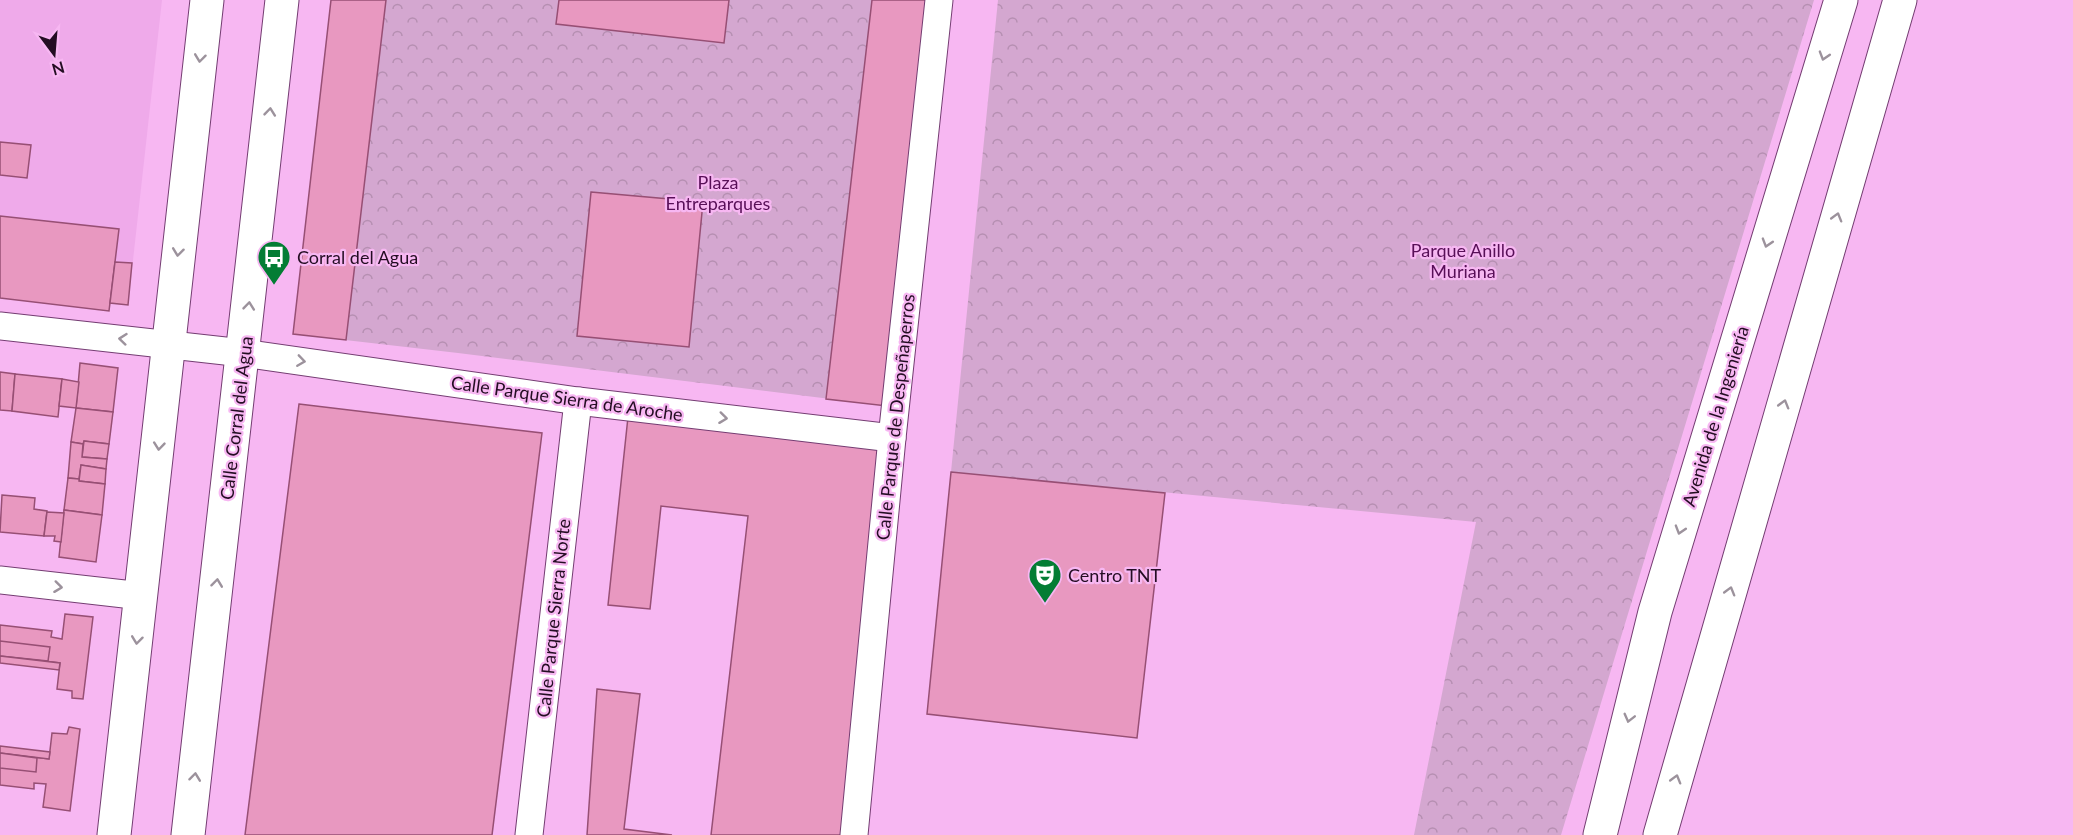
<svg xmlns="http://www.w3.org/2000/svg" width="2073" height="835" font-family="Lato,sans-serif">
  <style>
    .built { fill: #efaaea }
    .park { fill: url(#park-crowns) }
    .building { fill: #e898c0; stroke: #974f74; stroke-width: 1.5 }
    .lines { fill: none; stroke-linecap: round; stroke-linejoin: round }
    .minor-casing { stroke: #743d72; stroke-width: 29 }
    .tertiary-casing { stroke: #743d72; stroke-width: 35 }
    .minor { stroke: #fff; stroke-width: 27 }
    .tertiary { stroke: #fff; stroke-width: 33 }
    .oneway { stroke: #9c929c }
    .labels { text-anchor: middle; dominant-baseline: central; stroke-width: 4.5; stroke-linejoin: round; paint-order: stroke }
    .park-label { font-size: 18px; fill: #580f57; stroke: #f7b7f2 }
    .poi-label { font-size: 18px; fill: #240d23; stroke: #f7b7f2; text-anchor: start }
    .street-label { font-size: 18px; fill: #240d23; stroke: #f7b7f2 }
  </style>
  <defs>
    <pattern id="park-crowns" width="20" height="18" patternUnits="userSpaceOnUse" patternTransform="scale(1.5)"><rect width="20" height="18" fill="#d4a7d0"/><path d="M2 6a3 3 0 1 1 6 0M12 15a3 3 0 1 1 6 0" fill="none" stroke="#b68fb2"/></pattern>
  </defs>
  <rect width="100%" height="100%" fill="#f7b7f2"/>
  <!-- built -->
  <path class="built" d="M 0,0 L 162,0 L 128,305 L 111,303 L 109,311 L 0,298 Z"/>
  <!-- park -->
  <g class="park">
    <path d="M 331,0 L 934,0 L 887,406 L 458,353 L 293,334 Z"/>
    <path d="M 998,0 L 1814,0 L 1561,835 L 1414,835 L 1476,522 L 951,472 Z"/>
  </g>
  <!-- building -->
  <g class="building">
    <path d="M 331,0 L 386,0 L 346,340 L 293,334 Z"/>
    <path d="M 559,0 L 729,0 L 724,43 L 556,24 Z"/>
    <path d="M 872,0 L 934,0 L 887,406 L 826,399 Z"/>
    <path d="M 0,142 L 31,145 L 27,178 L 0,175 Z"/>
    <path d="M 591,192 L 703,202 L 689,347 L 577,336 Z"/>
    <path d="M 0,216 L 119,229 L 109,311 L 0,298 Z"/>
    <path d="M 115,262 L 132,263 L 128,305 L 110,303 Z"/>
    <path d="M 80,363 L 118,368 L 113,412 L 76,408 Z"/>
    <path d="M 0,372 L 15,374 L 12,411 L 0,410 Z"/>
    <path d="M 15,374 L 62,379 L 58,417 L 12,411 Z"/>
    <path d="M 62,379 L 79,382 L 76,408 L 59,406 Z"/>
    <path d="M 299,404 L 542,433 L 492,835 L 245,835 Z"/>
    <path d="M 76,408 L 113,412 L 109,444 L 84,441 L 83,444 L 71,442 Z"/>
    <path d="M 628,417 L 888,444 L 846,835 L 711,835 L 748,516 L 661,506 L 650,609 L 608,605 Z"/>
    <path d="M 84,441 L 109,444 L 107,459 L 82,457 Z"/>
    <path d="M 71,442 L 83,444 L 82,457 L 107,459 L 106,469 L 81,465 L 79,479 L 68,478 Z"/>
    <path d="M 81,465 L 106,469 L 105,484 L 79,481 Z"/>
    <path d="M 951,472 L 1165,493 L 1137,738 L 927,714 Z"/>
    <path d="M 68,478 L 79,479 L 79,481 L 105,484 L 102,515 L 64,510 Z"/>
    <path d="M 2,495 L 35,498 L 34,509 L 47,511 L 44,536 L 0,532 Z"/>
    <path d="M 64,510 L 102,515 L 96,562 L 59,557 Z"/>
    <path d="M 47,512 L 64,513 L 61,542 L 54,541 L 55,536 L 44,536 Z"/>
    <path d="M 65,614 L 93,617 L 83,699 L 72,698 L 72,691 L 57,689 L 60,663 L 0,656 L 0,625 L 52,631 L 51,637 L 62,639 Z"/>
    <path d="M 0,641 L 50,647 L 48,661 L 0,656 Z"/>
    <path d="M 0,656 L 60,663 L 59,670 L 0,663 Z"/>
    <path d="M 597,689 L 640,694 L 624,829 L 672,835 L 587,835 Z"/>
    <path d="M 69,727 L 80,729 L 70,811 L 43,807 L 46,784 L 34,783 L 34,789 L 0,785 L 0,753 L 49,759 L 52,733 L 67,734 Z"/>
    <path d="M 0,746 L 50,752 L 49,759 L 0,753 Z"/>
    <path d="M 0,753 L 37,758 L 36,772 L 0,768 Z"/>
  </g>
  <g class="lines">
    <!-- minor casing -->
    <g class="minor-casing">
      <g id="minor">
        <path d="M 0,326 L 243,353 L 578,401 L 892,438"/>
        <path d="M 0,580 L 142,596"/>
        <path d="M 529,835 L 578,401"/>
        <path d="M 854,835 L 892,438 L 939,0"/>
      </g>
    </g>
    <!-- tertiary casing -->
    <g class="tertiary-casing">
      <g id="tertiary">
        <path d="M 114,835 L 207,0"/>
        <path d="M 188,835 L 282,0"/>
        <path d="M 1600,835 L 1655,612 L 1841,0"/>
        <path d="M 1660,835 L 1900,0"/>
      </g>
    </g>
    <!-- minor -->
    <use href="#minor" class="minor"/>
    <!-- tertiary -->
    <use href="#tertiary" class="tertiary"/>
  </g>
  <!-- one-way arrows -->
  <defs><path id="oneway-chevron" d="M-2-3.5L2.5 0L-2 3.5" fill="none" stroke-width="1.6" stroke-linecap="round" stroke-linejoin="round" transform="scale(1.5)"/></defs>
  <g class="oneway">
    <use href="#oneway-chevron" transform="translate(1824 56) rotate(107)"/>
    <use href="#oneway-chevron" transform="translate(200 58) rotate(97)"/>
    <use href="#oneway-chevron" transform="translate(270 112) rotate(-84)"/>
    <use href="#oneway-chevron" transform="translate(1837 217) rotate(-74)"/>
    <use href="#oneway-chevron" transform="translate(1767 243) rotate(107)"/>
    <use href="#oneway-chevron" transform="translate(178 252) rotate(97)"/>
    <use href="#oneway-chevron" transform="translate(249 306) rotate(-84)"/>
    <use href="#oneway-chevron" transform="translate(123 339) rotate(-174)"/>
    <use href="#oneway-chevron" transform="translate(301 361) rotate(8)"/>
    <use href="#oneway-chevron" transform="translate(1784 404) rotate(-74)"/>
    <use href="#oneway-chevron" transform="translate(723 418) rotate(7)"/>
    <use href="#oneway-chevron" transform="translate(159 446) rotate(96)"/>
    <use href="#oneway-chevron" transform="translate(1680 530) rotate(107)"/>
    <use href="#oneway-chevron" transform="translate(217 583) rotate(-83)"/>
    <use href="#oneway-chevron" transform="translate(58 587) rotate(7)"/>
    <use href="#oneway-chevron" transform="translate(1730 591) rotate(-74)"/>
    <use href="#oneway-chevron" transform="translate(137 640) rotate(97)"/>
    <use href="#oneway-chevron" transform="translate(1629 718) rotate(104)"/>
    <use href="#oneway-chevron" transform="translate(195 777) rotate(-83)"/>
    <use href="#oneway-chevron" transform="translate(1676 779) rotate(-74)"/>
  </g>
  <!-- icons -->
  <defs>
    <g id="bus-pin" transform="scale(1.725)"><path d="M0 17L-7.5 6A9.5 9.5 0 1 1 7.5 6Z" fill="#037d34" stroke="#f7b7f2"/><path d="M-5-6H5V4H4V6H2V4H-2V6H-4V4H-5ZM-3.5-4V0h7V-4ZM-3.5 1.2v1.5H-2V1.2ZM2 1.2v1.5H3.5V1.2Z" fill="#fff"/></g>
    <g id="theatre-pin" transform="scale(1.725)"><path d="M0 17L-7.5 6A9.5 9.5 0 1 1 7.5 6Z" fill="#037d34" stroke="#f7b7f2"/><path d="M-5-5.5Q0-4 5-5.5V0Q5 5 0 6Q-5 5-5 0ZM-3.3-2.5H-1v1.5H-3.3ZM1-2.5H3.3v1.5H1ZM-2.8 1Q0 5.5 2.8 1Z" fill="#fff"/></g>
  </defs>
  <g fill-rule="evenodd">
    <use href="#bus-pin" x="274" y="257"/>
    <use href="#theatre-pin" x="1045" y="575"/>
  </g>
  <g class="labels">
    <!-- park labels -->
    <g class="park-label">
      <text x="718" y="182">Plaza<tspan x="718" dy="21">Entreparques</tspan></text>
      <text x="1463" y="250">Parque Anillo<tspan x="1463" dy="21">Muriana</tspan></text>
    </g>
    <!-- poi labels -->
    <g class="poi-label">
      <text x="297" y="257">Corral del Agua</text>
      <text x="1068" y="575">Centro TNT</text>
    </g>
    <!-- street labels -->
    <g class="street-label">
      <text transform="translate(567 398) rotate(8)">Calle Parque Sierra de Aroche</text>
      <text transform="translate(1715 416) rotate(-73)">Avenida de la Ingeniería</text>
      <text transform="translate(895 417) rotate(-84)">Calle Parque de Despeñaperros</text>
      <text transform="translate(236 418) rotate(-83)">Calle Corral del Agua</text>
      <text transform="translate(553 618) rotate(-84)">Calle Parque Sierra Norte</text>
    </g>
  </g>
  <!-- north arrow -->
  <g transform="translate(54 54) rotate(164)" stroke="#f7b7f2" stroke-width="4.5" paint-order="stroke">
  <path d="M0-4.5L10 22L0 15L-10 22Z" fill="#240d23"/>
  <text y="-9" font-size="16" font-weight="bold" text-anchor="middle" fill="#240d23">N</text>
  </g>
</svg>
